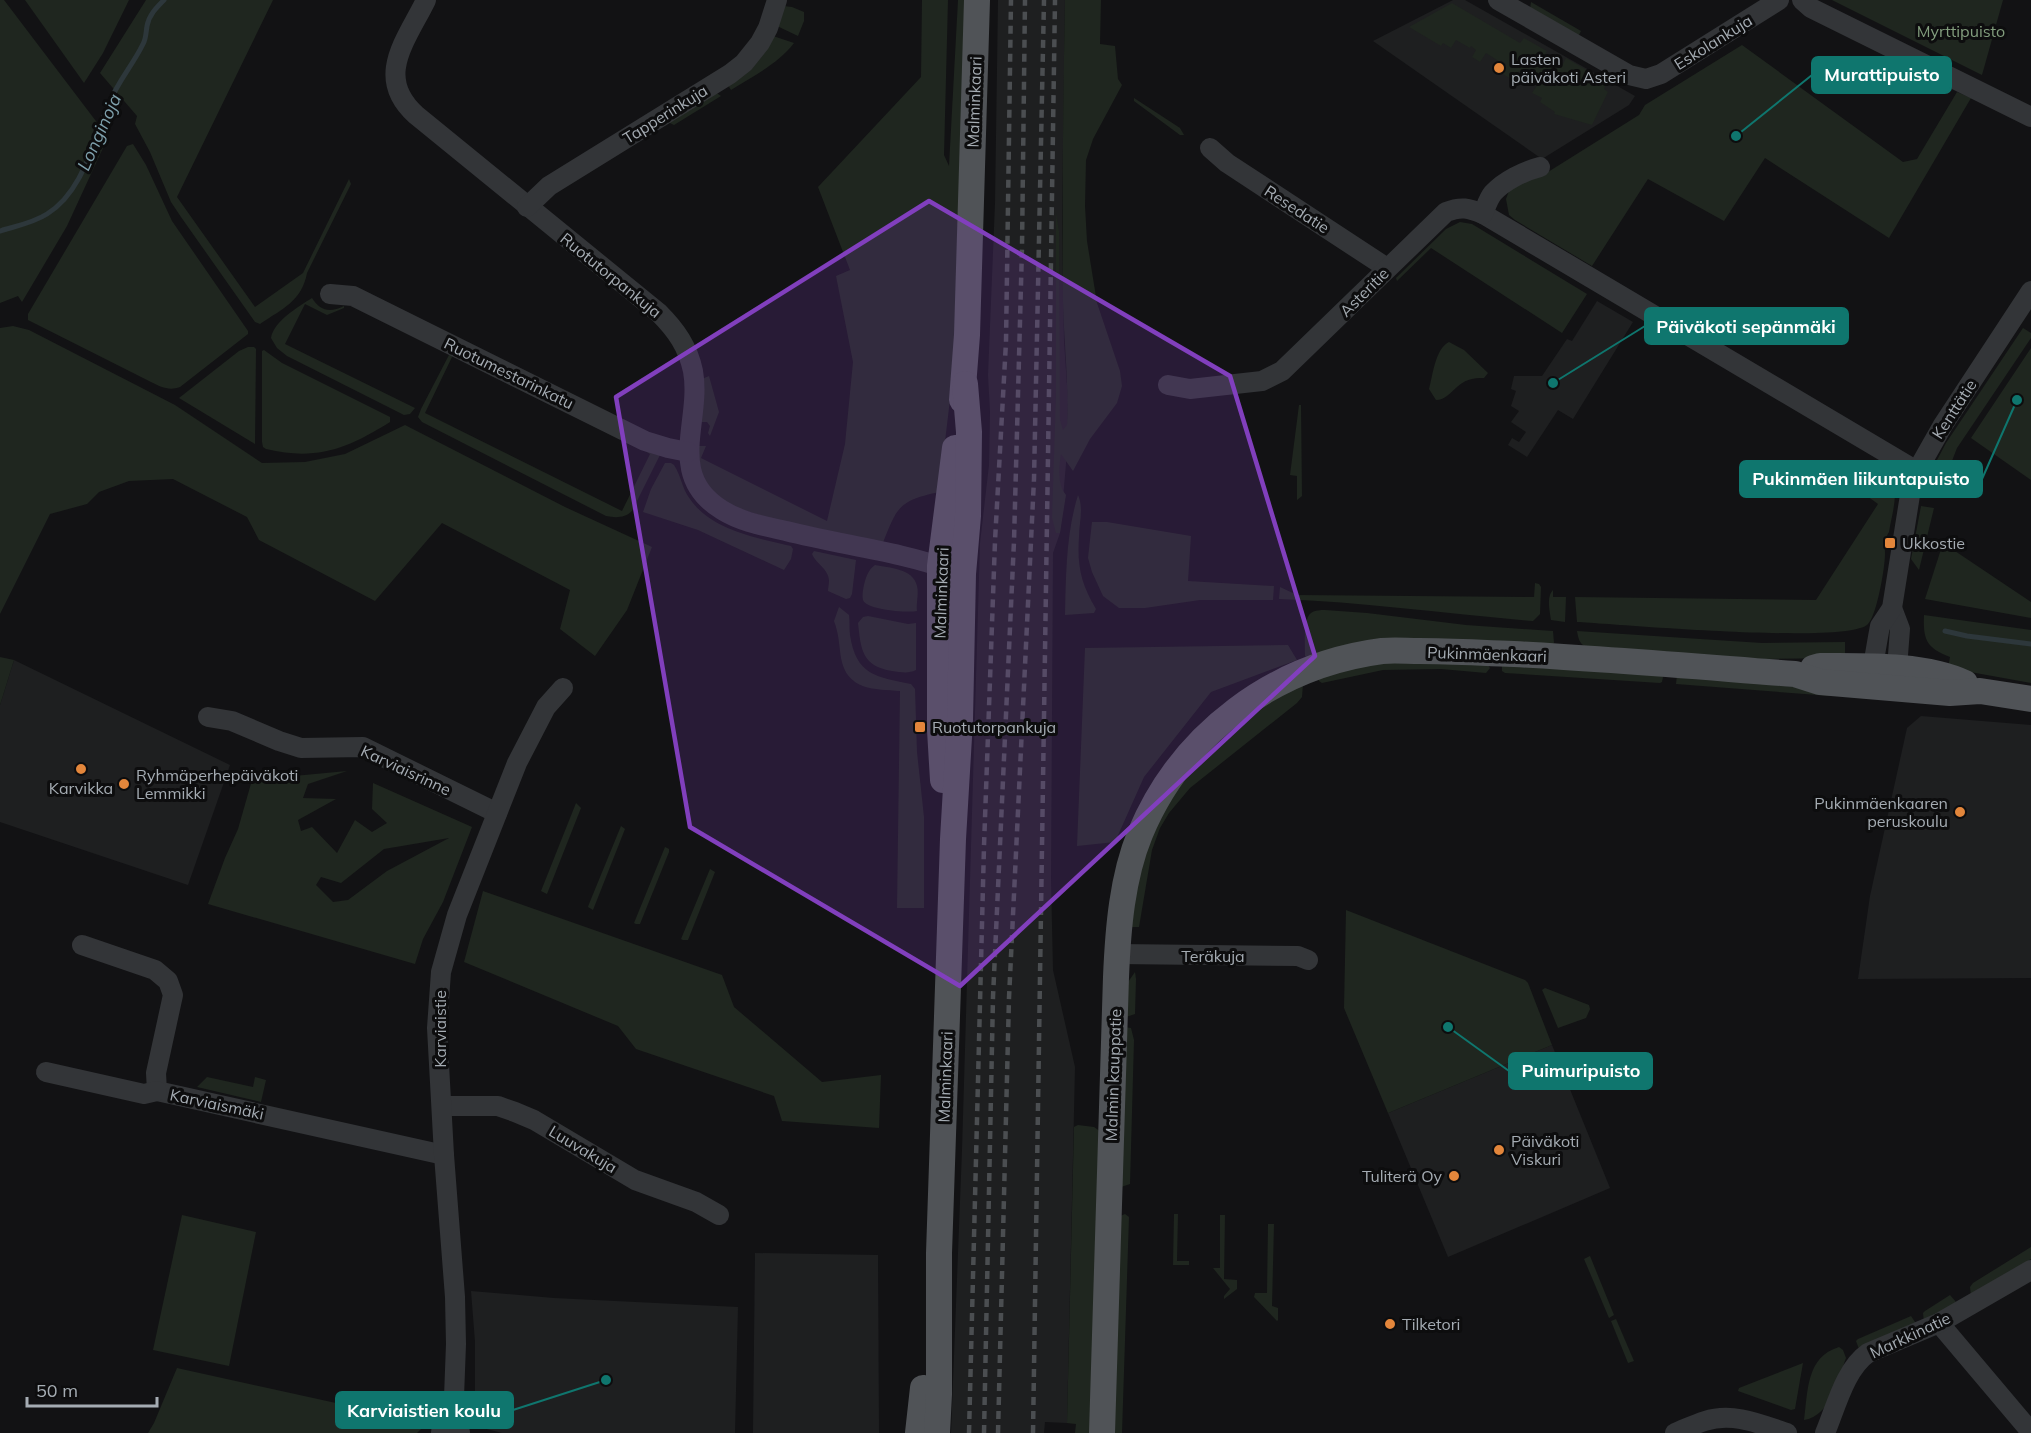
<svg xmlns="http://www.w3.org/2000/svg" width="2031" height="1433" font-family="Mulish,sans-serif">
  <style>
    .built { fill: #1e1f20 }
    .green { fill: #1f261f; fill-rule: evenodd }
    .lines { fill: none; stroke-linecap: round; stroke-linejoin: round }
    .stream { stroke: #2d373b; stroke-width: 5 }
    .minor { stroke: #333538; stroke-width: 20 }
    .major { stroke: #505357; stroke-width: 26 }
    .rail { stroke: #4b4e51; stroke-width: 4.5; stroke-dasharray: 8 6; stroke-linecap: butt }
    .marked { fill: #813fbd; fill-opacity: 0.2; stroke: #813fbd; stroke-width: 4.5; stroke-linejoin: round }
    .poi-dot { fill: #e3863b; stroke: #0d0d0e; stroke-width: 2 }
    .labels { text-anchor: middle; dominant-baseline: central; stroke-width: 6; stroke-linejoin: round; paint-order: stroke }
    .park-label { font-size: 16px; fill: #829d7d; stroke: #0d0d0e }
    .street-label { font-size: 16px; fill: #a5acb3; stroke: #0d0d0e }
    .poi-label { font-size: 16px; fill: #a5acb3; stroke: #0d0d0e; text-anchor: start }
    .water-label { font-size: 18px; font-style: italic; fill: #7ea0ac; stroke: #0d0d0e }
    .leader { fill: none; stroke: #0f766e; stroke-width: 2 }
    .callout-dot { fill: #0f766e; stroke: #0d0d0e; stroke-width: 2 }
    .callout { fill: #0f766e; stroke: #0f766e; stroke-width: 2 }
    .callout-label { font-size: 18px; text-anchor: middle; font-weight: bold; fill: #fff }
  </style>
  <rect width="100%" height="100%" fill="#121214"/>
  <!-- built -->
  <g class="built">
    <path d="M 998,0 L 1065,0 L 1062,223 L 1064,341 L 1068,400 L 1066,464 L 1060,533 L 1053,553 L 1051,880 L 1053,970 L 1075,1067 L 1067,1423 L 1045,1422 L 1044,1433 L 951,1433 L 962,1150 L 980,543 L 989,465 L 990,412 L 988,375 L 995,203 Z"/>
    <path d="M 1453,0 L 1465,0 L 1635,96 L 1629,105 L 1542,159 L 1373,41 Z"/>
    <path d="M 1597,301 L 1633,322 L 1573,419 L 1558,410 L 1527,457 L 1508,445 L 1512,438 L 1519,442 L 1526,432 L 1511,422 L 1519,411 L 1511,406 L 1516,391 L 1511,389 L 1514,376 L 1542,376 L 1567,339 L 1572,341 Z"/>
    <path d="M 14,660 L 230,765 L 188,885 L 0,822 L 0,705 Z"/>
    <path d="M 1921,716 L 2031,725 L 2031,978 L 1858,979 L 1870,896 L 1907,728 Z"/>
    <path d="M 1552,1045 L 1610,1188 L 1448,1257 L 1388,1113 Z"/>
    <path d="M 755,1253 L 878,1255 L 879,1433 L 753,1433 Z"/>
    <path d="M 471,1291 L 554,1298 L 738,1307 L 735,1433 L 502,1433 L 479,1427 L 475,1421 L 475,1342 Z"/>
  </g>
  <!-- green -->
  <g class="green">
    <path d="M 0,0 L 4,0 L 108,137 L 67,226 L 22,302 L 18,296 L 0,303 Z"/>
    <path d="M 25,0 L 129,0 L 103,53 L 84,83 Z"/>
    <path d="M 146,0 L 273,0 L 177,197 L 255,307 L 303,273 L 349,179 L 351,184 L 307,273 C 302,301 282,309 260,324 L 255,322 L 181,217 L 171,202 L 150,152 L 135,124 L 137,116 L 100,73 Z"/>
    <path d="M 922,0 L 948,0 L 944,155 L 949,166 L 958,0 L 965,0 L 954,366 L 939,492 C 897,501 897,508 882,545 L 794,526 L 740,509 L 718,498 L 700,474 L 697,446 L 706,446 L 701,458 L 827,521 L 845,444 L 853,362 L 836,276 L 850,270 L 818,187 L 921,77 Z"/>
    <path d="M 1065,0 L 1101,0 L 1100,44 L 1115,46 L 1118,79 L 1122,85 L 1093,139 L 1086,160 L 1085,206 L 1087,241 L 1097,303 L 1120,371 L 1122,386 L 1117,403 L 1090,439 L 1073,471 L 1061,454 C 1059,467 1057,484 1066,495 L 1060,533 L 1056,533 L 1052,518 L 1056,393 L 1056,213 L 1059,231 L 1060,420 L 1063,430 L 1067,425 C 1069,384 1064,343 1063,302 C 1062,201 1063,101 1065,0 Z"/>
    <path d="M 1832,0 L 2003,0 L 1982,75 Z"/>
    <path d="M 1531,2 L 1581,31 L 1578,37 L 1530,9 Z"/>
    <path d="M 1452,3 L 1520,43 L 1524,38 L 1547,51 L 1544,56 L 1562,66 L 1566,58 L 1607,82 L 1604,89 L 1608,92 L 1592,125 L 1554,114 L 1555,112 L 1540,102 L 1542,98 L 1532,93 L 1538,84 L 1519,71 L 1513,80 L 1501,73 L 1506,64 L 1501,60 L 1500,62 L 1486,53 L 1480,62 L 1472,57 L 1476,50 L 1471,46 L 1470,48 L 1456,40 L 1451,48 L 1443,43 L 1441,46 L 1409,27 Z"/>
    <path d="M 783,6 L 792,7 L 804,12 L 804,21 L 798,36 L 777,26 Z"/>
    <path d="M 773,36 L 794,43 C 778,64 753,76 731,90 L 728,85 Z"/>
    <path d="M 1742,45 L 1903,162 L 1917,159 L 1957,92 L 1971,98 L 1889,238 L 1765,158 L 1724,221 L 1648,179 L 1592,266 L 1515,220 L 1509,215 L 1506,199 L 1509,191 L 1515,184 L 1548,172 L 1639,115 L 1645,105 Z"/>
    <path d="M 715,92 L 721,96 L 674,125 L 670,123 L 670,120 Z"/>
    <path d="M 1134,98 L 1180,128 L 1184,135 L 1180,135 L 1134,101 Z"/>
    <path d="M 133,144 L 146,165 L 172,221 L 248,331 L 248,334 L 180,387 C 169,391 161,387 151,382 L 28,320 L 28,314 L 127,146 Z"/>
    <path d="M 1460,222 L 1472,224 L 1587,294 L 1562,333 L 1431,248 L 1397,281 L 1396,278 L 1446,229 Z"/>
    <path d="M 312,298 C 320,311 330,313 344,306 L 344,308 L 327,315 L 305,304 L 285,344 L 415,408 L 410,414 L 404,415 L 287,356 L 277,348 L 271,338 C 274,321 298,307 312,298 Z"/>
    <path d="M 13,326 L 29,330 L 175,405 L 262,463 L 305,462 L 345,454 L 405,425 L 565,507 L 652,547 L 627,610 L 595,656 L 560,629 L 570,590 L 442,523 L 375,601 L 259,540 L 247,517 L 173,479 L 129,481 L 99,492 L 87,504 L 50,514 L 0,614 L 0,328 Z"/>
    <path d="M 2023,328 L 2031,333 L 2031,338 L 1957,448 L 1943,484 L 1927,479 L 1946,443 Z"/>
    <path d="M 1449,342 L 1464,350 L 1488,373 L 1484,378 C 1455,376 1454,399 1436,400 L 1429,389 C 1433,375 1435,349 1449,342 Z"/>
    <path d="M 248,347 L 254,347 L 256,349 L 255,444 L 179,398 L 239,351 Z"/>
    <path d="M 2031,348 L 2031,480 L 1971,438 Z"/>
    <path d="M 264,350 L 282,363 L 390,417 L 390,422 C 347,449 316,461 266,449 L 263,447 L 262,442 L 262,351 Z"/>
    <path d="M 449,355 L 453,355 L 425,413 L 622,511 L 650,454 L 645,451 L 661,453 L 632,511 C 625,518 616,518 606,516 L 422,422 L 418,417 L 421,409 Z"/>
    <path d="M 709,376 L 719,412 L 710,436 L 708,433 L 710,426 L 707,422 L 701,422 L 702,379 Z"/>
    <path d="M 1299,405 L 1301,405 L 1302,496 L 1297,500 L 1297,476 L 1290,475 Z"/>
    <path d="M 665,463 L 671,463 L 674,465 C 681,475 682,489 690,499 C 711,530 757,538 791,546 L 793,549 L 791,559 L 784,570 L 698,530 L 643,512 L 651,489 Z"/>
    <path d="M 1886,471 C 1902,487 1892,512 1889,532 C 1884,539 1885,546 1885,554 C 1885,567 1877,615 1868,624 C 1849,645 1617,624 1577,622 L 1575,597 L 1816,600 L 1878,504 L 1867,496 Z"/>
    <path d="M 1078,495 C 1084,508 1079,523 1079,537 C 1077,566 1081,584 1096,609 L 1094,613 L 1065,615 C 1066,574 1066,534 1078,495 Z"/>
    <path d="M 1921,506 L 1934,508 L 1919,570 L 1911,559 Z"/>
    <path d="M 1092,522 L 1107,522 L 1191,536 L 1188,581 L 1274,586 L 1273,600 L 1200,600 L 1145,608 L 1119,608 L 1103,596 L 1092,572 L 1088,558 Z"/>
    <path d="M 1943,543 L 2031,602 L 2031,618 L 1925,599 Z"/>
    <path d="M 814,551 L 856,560 L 852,594 L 850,598 L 846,599 L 828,591 C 828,588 829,584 829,581 C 829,569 816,564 812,554 Z"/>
    <path d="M 875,565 C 889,568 913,568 917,586 C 919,594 916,603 917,611 C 908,613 866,610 863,600 C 862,596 863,589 864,585 C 866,577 868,570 875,565 Z"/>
    <path d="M 1535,583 L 1539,584 L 1541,587 L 1540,614 L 1533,621 C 1448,614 1364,602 1279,599 L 1280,587 L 1297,595 L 1534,597 Z"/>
    <path d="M 1553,590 L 1553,597 L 1566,597 L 1565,622 L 1551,620 C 1550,611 1546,597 1553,590 Z"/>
    <path d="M 839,607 L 849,615 C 850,622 849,628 850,635 C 856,675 876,677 911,684 L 915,689 L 917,752 L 924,817 L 924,908 L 897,908 L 900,691 C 875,689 847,691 841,658 C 839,645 839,634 834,621 Z"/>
    <path d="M 1325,610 L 1367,613 L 1466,625 L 1553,631 L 1554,643 L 1550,646 L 1308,658 L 1305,656 C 1305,646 1303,618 1311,613 C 1315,610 1321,610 1325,610 Z"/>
    <path d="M 1924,615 L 2031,630 L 2031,683 L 1948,668 L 1950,657 C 1926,648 1923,639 1924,615 Z"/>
    <path d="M 868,616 L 908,624 L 916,623 L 916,670 C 908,674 901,672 892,671 C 862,666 861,650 858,623 L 863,617 Z"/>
    <path d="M 1577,631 L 1762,643 L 1845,642 L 1845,658 L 1765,659 L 1592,650 C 1581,645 1579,643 1577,631 Z"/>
    <path d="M 1288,645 L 1297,660 L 1211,692 L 1144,777 L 1115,842 L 1077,846 L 1085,648 Z"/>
    <path d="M 0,657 L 14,660 L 0,705 Z"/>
    <path d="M 1384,661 L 1487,664 L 1490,668 L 1486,673 L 1441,669 L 1383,670 L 1322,683 L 1319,681 L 1318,677 Z"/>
    <path d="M 1502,665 L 1662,675 L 1663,677 L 1662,682 L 1660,683 L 1505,673 L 1502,671 Z"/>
    <path d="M 1677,675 L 1833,691 L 1831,696 L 1676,684 Z"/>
    <path d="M 1303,684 L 1302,697 L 1297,703 L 1190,788 L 1169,813 L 1160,828 L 1152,850 L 1139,927 L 1129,927 L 1145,846 L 1177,786 L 1234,723 Z"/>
    <path d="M 347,771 L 308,784 L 303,798 L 336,799 L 298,820 L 301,831 L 312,827 L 337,853 L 355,820 L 372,832 L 387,823 L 372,809 L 373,783 L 472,827 L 443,902 L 423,939 L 415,964 L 208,904 L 225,858 L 238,829 L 252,780 ZM 449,838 L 387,871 L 348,900 L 333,902 L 316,885 L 321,877 L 341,883 L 384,849 Z"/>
    <path d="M 576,803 L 581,808 L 547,894 L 541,891 Z"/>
    <path d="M 621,826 L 625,829 L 593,910 L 588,907 L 589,904 Z"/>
    <path d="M 665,847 L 669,849 L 669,852 L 640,924 L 636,924 L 634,923 Z"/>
    <path d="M 710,869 L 715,872 L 688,940 L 683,940 L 681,939 Z"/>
    <path d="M 483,891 L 722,975 L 734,1007 L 822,1082 L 881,1075 L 879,1128 L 782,1121 L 774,1096 L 636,1049 L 618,1026 L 464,962 Z"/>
    <path d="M 1346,910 L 1525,980 L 1528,983 L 1552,1045 L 1388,1113 L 1344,1008 Z"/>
    <path d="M 1135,972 L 1136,979 L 1135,1014 L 1126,1017 L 1128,982 Z"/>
    <path d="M 1545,988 L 1589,1005 L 1590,1009 L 1586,1018 L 1558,1028 L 1543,992 L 1542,990 Z"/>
    <path d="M 1125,1027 L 1131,1028 L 1134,1040 L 1130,1184 L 1121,1187 Z"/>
    <path d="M 207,1077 L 253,1087 L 255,1077 L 266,1080 L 261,1102 L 197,1087 Z"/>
    <path d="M 1078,1125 L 1094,1127 L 1101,1132 L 1092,1433 L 1075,1433 L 1076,1424 L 1067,1423 L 1074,1127 Z"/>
    <path d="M 1125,1214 L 1129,1217 L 1122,1433 L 1113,1433 L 1120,1216 Z"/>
    <path d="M 1174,1214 L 1178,1214 L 1177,1261 L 1189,1261 L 1189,1265 L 1173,1265 Z"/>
    <path d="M 182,1215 L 256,1232 L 229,1366 L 153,1350 Z"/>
    <path d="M 1220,1215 L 1225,1215 L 1224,1279 L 1237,1280 L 1237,1289 L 1224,1299 L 1224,1296 L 1230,1289 L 1213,1268 L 1220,1268 Z"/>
    <path d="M 1268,1224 L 1274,1224 L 1272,1306 L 1278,1308 L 1278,1320 L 1277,1321 L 1254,1297 L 1255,1293 L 1267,1293 Z"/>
    <path d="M 2031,1247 L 2031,1259 L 1971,1296 L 1970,1287 L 1973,1283 Z"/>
    <path d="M 1590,1256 L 1614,1315 L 1609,1318 L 1584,1259 Z"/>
    <path d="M 1950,1295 L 1956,1302 L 1955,1305 L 1924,1322 L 1923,1313 L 1925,1311 Z"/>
    <path d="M 1911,1316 L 1917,1325 L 1859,1349 L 1856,1341 L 1858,1339 Z"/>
    <path d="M 1616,1319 L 1634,1361 L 1628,1363 L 1611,1321 Z"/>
    <path d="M 1839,1347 L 1843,1350 L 1846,1358 C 1838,1379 1831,1416 1804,1420 C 1808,1391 1806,1357 1839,1347 Z"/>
    <path d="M 1803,1363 L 1795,1409 L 1791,1410 L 1738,1391 L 1739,1388 Z"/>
    <path d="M 177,1368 L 427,1423 L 417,1433 L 148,1433 L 154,1423 Z"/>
  </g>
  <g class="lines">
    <!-- stream -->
    <g class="stream">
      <path d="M 0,231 C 16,226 33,223 47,214 C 84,191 93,140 109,104 C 117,82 133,65 143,44 C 146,39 146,32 147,26 C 149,15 156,8 164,0"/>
      <path d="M 1945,631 L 1967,636 L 2031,644"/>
    </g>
    <!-- minor -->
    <g class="minor">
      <path d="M 426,0 C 406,41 374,77 416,115 L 659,313 C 676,330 688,347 693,371 C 702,421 665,475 722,510 C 741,522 764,526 786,531 C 841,545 898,551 951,570"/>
      <path d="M 1498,0 L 1629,75 L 1646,79 L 1661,74 L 1779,0"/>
      <path d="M 1802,0 L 1811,8 L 2031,117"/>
      <path d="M 1210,148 L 1227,163 L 1387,268"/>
      <path d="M 527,207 L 549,186 L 730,74 L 744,63 L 760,43 L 768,28 L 777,0"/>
      <path d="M 1483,214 L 1917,471"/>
      <path d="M 330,294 L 353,296 L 645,441 L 668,448 L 688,452"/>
      <path d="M 1168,385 L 1190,389 L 1262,381 L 1282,371 L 1446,212 C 1461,206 1469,208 1483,214 C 1486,207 1488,199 1493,193 C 1504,181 1524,171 1540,167"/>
      <path d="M 1887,676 L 1897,668 L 1900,629 L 1892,608"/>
      <path d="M 1875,680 L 1873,666 L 1878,637 L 1880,626 L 1892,608 L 1910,495 L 1917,471 L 1943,425 L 2031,291"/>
      <path d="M 208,717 L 232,721 L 279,741 L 301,748 L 363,747 L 497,813"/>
      <path d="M 82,945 L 155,970 L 168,981 L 173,995 L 156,1073 L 157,1091 L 444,1155"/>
      <path d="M 1117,954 L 1298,956 L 1308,960"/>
      <path d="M 46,1072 L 144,1094 L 157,1091"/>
      <path d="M 442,1106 L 498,1106 L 515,1112 L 534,1120 L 635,1180 L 696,1202 L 719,1215"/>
      <path d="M 1939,1323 L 2031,1432"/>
      <path d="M 441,1433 L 442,1425 L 454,1397"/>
      <path d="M 460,1433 L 454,1397 L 456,1344 L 455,1297 L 444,1155 L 437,1028 L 441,972 L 457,915 L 517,763 L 546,707 L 563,688"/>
      <path d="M 1675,1433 C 1685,1429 1695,1424 1705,1421 C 1733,1412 1760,1424 1787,1433"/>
      <path d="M 1825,1433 C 1836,1407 1845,1369 1868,1353 L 1939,1323 L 2031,1270"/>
    </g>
    <!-- major -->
    <g class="major">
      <path d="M 962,400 L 967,335 L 977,0"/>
      <path d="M 1813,668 L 1820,666 C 1865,666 1925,664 1965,683"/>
      <path d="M 943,780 L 940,730 L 940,566 L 955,448"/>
      <path d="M 918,1433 L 923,1388"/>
      <path d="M 937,1433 L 939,1394 L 939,1253 L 953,839 L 960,720 L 963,574 L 968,516 L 969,432 L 965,384"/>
      <path d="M 1102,1433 L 1116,977 C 1118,929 1122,878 1140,834 C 1182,733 1275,665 1382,651 C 1394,650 1407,651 1419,651 C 1451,651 1482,653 1514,654 C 1608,659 1702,667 1795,674 L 1820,682 L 1950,693 L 1980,691 L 2031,699"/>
    </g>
    <!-- rail -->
    <g class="rail">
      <path d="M 969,1433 L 984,846 L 995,541 L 1006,342 L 1011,0"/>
      <path d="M 984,1433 L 993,997 L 1014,541 L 1022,248 L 1025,0"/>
      <path d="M 998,1433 L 1009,998 L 1034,479 L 1044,0"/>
      <path d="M 1033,1433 L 1055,0"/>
    </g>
  </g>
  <!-- marked area -->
  <path class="marked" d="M 929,201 L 1230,376 L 1315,656 L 960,986 L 690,827 L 616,397 Z"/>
  <!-- markers -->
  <g class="poi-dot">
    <circle cx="1499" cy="68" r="6"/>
    <rect x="1884" y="537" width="12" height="12" rx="3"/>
    <rect x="914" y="721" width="12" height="12" rx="3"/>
    <circle cx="81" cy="769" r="6"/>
    <circle cx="124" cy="784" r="6"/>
    <circle cx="1960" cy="812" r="6"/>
    <circle cx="1499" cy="1150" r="6"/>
    <circle cx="1454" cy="1176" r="6"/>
    <circle cx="1390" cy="1324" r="6"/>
  </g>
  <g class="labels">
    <!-- park labels -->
    <g class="park-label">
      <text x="1961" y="31">Myrttipuisto</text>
    </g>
    <!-- street labels -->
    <g class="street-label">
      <text transform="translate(1713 42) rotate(-32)">Eskolankuja</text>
      <text transform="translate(974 102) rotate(-88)">Malminkaari</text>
      <text transform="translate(665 114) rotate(-32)">Tapperinkuja</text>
      <text transform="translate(1297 209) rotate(33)">Resedatie</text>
      <text transform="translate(611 275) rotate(39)">Ruotutorpankuja</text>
      <text transform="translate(1364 292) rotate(-45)">Asteritie</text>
      <text transform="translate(509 373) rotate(26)">Ruotumestarinkatu</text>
      <text transform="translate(1954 409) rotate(-57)">Kenttätie</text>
      <text transform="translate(941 593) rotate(-88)">Malminkaari</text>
      <text transform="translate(1487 654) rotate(2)">Pukinmäenkaari</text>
      <text transform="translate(406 770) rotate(25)">Karviaisrinne</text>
      <text x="1213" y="956">Teräkuja</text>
      <text transform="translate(440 1029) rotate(-90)">Karviaistie</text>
      <text transform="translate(1113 1075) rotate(-88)">Malmin kauppatie</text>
      <text transform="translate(945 1077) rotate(-88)">Malminkaari</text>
      <text transform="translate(217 1104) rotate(12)">Karviaismäki</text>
      <text transform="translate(583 1149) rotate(31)">Luuvakuja</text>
      <text transform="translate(1910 1335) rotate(-25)">Markkinatie</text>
    </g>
    <!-- poi labels -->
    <g class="poi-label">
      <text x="1511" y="59">Lasten<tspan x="1511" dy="18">päiväkoti Asteri</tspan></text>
      <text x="1902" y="543">Ukkostie</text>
      <text x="932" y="727">Ruotutorpankuja</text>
      <text x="136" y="775">Ryhmäperhepäiväkoti<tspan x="136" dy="18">Lemmikki</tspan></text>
      <text x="81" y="788" text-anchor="middle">Karvikka</text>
      <text x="1948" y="803" text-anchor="end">Pukinmäenkaaren<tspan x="1948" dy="18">peruskoulu</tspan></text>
      <text x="1511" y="1141">Päiväkoti<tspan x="1511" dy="18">Viskuri</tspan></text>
      <text x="1442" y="1176" text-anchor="end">Tuliterä Oy</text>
      <text x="1402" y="1324">Tilketori</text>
    </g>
    <!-- water labels -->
    <g class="water-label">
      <text transform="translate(99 132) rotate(-66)">Longinoja</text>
    </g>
  </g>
  <!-- callouts -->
  <path class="leader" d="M1736 136L1812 75M1553 383L1645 326M2017 400L1982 479M1448 1027L1509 1071M606 1380L513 1410"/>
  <g class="callout-dot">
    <circle cx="1736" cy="136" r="6"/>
    <circle cx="1553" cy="383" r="6"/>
    <circle cx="2017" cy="400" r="6"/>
    <circle cx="1448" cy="1027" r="6"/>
    <circle cx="606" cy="1380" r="6"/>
  </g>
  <g class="callout">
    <rect x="1812" y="57" width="139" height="36" rx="6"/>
    <rect x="1645" y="308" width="203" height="36" rx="6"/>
    <rect x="1740" y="461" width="242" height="36" rx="6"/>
    <rect x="1509" y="1053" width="143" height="36" rx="6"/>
    <rect x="336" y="1392" width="177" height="36" rx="6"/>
  </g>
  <g class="callout-label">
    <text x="1882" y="81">Murattipuisto</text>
    <text x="1746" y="333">Päiväkoti sepänmäki</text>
    <text x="1861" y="485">Pukinmäen liikuntapuisto</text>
    <text x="1581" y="1077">Puimuripuisto</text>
    <text x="424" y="1417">Karviaistien koulu</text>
  </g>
  <!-- scale -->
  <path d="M27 1397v9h130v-9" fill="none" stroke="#a5acb3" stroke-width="3"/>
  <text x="36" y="1397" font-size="18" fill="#a5acb3" stroke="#0d0d0e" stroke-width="4.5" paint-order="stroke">50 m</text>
</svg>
